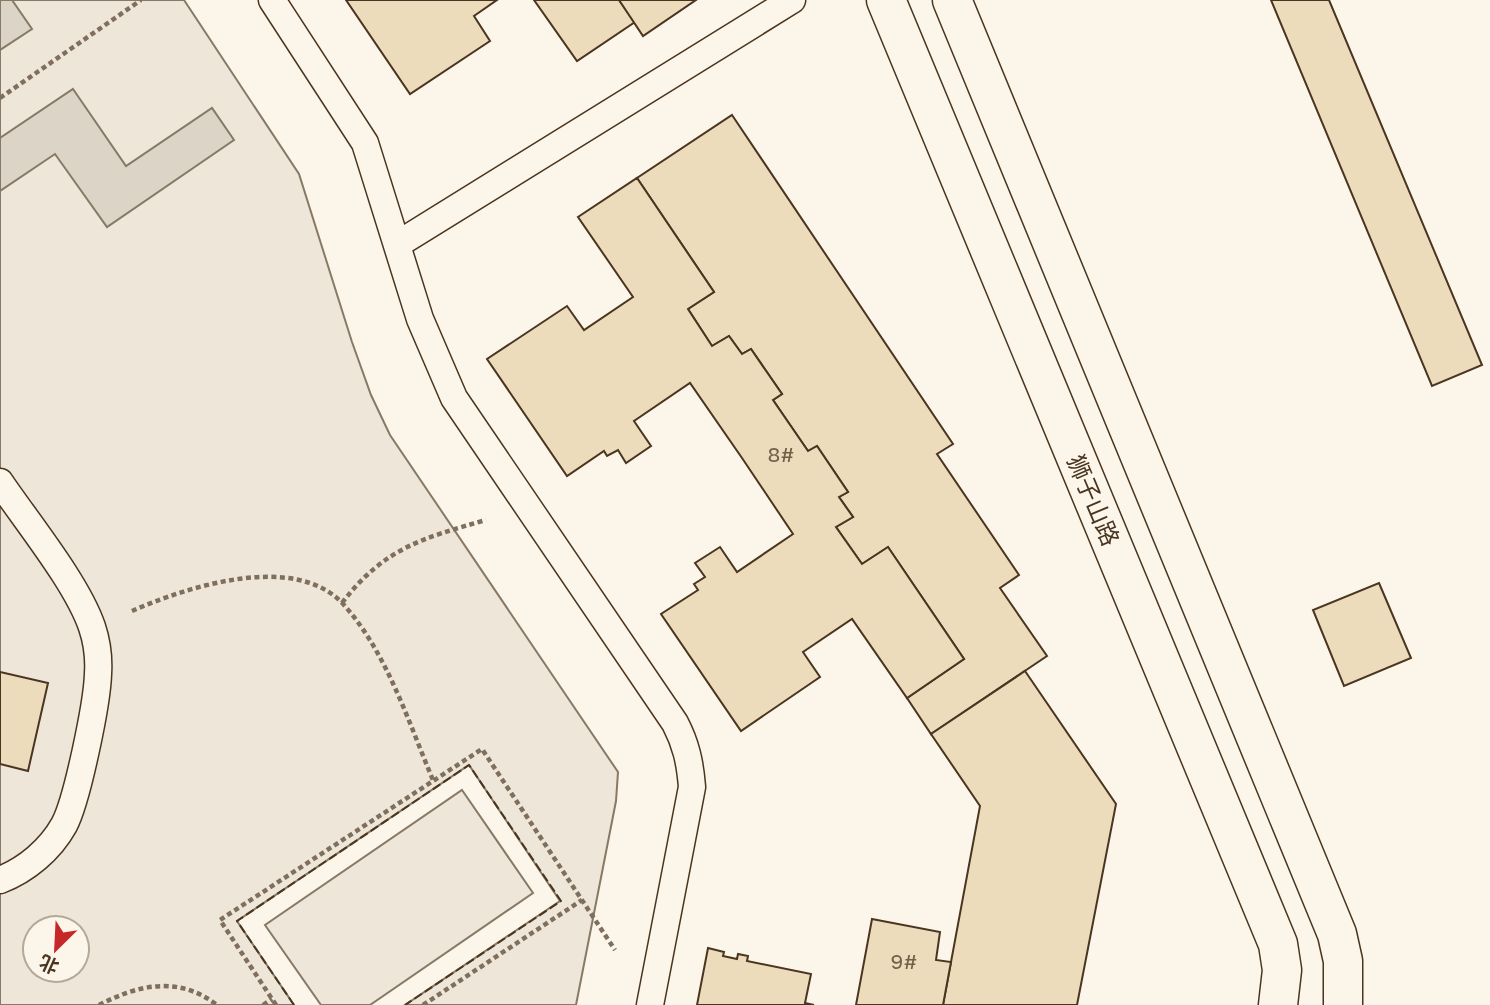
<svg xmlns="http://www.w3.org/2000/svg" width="1490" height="1005" font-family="'Golos Text','Noto Sans SC',sans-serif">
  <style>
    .green { fill: #ede6d9; stroke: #887966; stroke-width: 2; fill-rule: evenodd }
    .water { fill: #dcd4c6; stroke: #887966; stroke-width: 2 }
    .building { fill: #ecdcbc; stroke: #4a3520; stroke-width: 2 }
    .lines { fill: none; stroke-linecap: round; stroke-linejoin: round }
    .service-casing { stroke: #4a3520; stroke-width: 29 }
    .tertiary-casing { stroke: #4a3520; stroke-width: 41 }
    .path { stroke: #7f6f5c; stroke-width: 4.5; stroke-dasharray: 5 3.5; stroke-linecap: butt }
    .service { stroke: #fbf6e9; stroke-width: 26 }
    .tertiary { stroke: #fbf6e9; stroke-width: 38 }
    .fence { stroke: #4a3520; stroke-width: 2; stroke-dasharray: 9 3.5; stroke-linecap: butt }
    .labels { text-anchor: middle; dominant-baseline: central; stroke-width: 5; stroke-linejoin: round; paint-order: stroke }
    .number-label { font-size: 21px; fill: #725f47 }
    .street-label { font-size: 24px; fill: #4a3520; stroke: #fbf6e9 }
  </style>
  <rect width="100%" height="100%" fill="#fbf6e9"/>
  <!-- green -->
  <g class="green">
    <path d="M 0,0 L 184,0 L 299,174 L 352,342 L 371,395 L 390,435 L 618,772 L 616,801 L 576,1005 L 405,1005 L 560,901 L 469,765 L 237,921 L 294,1005 L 0,1005 ZM 35,928 L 77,928 L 77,970 L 35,970 Z"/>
    <path d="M 462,790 L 533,893 L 370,1005 L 321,1005 L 265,925 Z"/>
  </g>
  <!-- water -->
  <g class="water">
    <path d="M 0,0 L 12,0 L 32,29 L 0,50 Z"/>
    <path d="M 73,89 L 126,166 L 212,108 L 234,140 L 107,227 L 55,154 L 0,191 L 0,138 Z"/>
  </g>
  <!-- building -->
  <g class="building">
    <path d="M 346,0 L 497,0 L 474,16 L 490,41 L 410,94 Z"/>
    <path d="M 534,0 L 619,0 L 635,22 L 577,61 Z"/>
    <path d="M 619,0 L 696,0 L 643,36 Z"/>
    <path d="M 1271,0 L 1329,0 L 1482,365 L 1432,386 Z"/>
    <path d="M 732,115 L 953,444 L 937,454 L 1019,575 L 1000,588 L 1047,656 L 931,734 L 907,698 L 964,659 L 888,547 L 862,564 L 836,527 L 853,517 L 839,497 L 848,492 L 817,446 L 808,451 L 773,400 L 782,394 L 751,349 L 742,354 L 729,336 L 712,346 L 688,309 L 714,292 L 637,178 Z"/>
    <path d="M 637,178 L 714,292 L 688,309 L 712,346 L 729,336 L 742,354 L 751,349 L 782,394 L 773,400 L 808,451 L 817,446 L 848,492 L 839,497 L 853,517 L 836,527 L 862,564 L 888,547 L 964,659 L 907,698 L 852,619 L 803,652 L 820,677 L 741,731 L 661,614 L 698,590 L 694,584 L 705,577 L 695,563 L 720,547 L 737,572 L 793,534 L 742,458 L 690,383 L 634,421 L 651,446 L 626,463 L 618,450 L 607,456 L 604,451 L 567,476 L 487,359 L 567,306 L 584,330 L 633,297 L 578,217 Z"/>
    <path d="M 1379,583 L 1411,658 L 1344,686 L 1313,610 Z"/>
    <path d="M 1025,671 L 1116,804 L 1077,1005 L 943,1005 L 980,806 L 931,734 Z"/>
    <path d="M 0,672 L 48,683 L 28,771 L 0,764 Z"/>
    <path d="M 872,919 L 940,932 L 936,960 L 951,962 L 943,1005 L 856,1005 Z"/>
    <path d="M 708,948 L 724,952 L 723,956 L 737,959 L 738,954 L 748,956 L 747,961 L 811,974 L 805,1003 L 814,1005 L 697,1005 Z"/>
  </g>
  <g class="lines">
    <!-- service casing -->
    <g class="service-casing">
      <g id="service">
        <path d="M 272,0 L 365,143 L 420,319 L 454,398 L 675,723 C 686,744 690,762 692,787 L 650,1005"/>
        <path d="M 398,244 L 792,0"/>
        <path d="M 0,482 C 27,522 77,583 92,627 C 97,642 99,659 98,674 C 97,704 77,801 64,825 C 50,850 26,870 0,880"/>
      </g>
    </g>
    <!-- tertiary casing -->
    <g class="tertiary-casing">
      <g id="tertiary">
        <path d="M 886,0 L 1278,944 L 1282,970 L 1278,1005"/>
        <path d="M 952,0 L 1337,934 L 1343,961 L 1343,1005"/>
      </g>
    </g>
    <!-- path -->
    <g class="path">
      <path d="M 0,98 L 141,0"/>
      <path d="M 342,603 C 384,548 423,538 486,520"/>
      <path d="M 132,611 C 186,587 296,551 344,605 C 387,653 408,721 433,780"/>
      <path d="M 99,1005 C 138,985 178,975 217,1005"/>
      <path d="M 263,1005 L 272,999"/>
      <path d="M 276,1005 L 220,920 L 482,749 L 615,950"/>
      <path d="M 423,1005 L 582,900"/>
    </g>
    <!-- service -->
    <use href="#service" class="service"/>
    <!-- tertiary -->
    <use href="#tertiary" class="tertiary"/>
    <!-- fence -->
    <path class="fence" d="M 294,1005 L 237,921 L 469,765 L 561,901 L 405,1005"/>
  </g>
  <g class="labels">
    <!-- number labels -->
    <g class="number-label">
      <text x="781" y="454">8#</text>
      <text x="904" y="961">9#</text>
    </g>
    <!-- street labels -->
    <g class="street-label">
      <text transform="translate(1094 500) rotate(67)">狮子山路</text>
    </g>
  </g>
  <!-- north arrow -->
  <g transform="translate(56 949) rotate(204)"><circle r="33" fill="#fbf6e9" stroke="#b4a999" stroke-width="2"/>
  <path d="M0-5L12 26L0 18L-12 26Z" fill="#c62828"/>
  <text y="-10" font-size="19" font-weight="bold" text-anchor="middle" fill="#4a3520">北</text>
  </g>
</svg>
